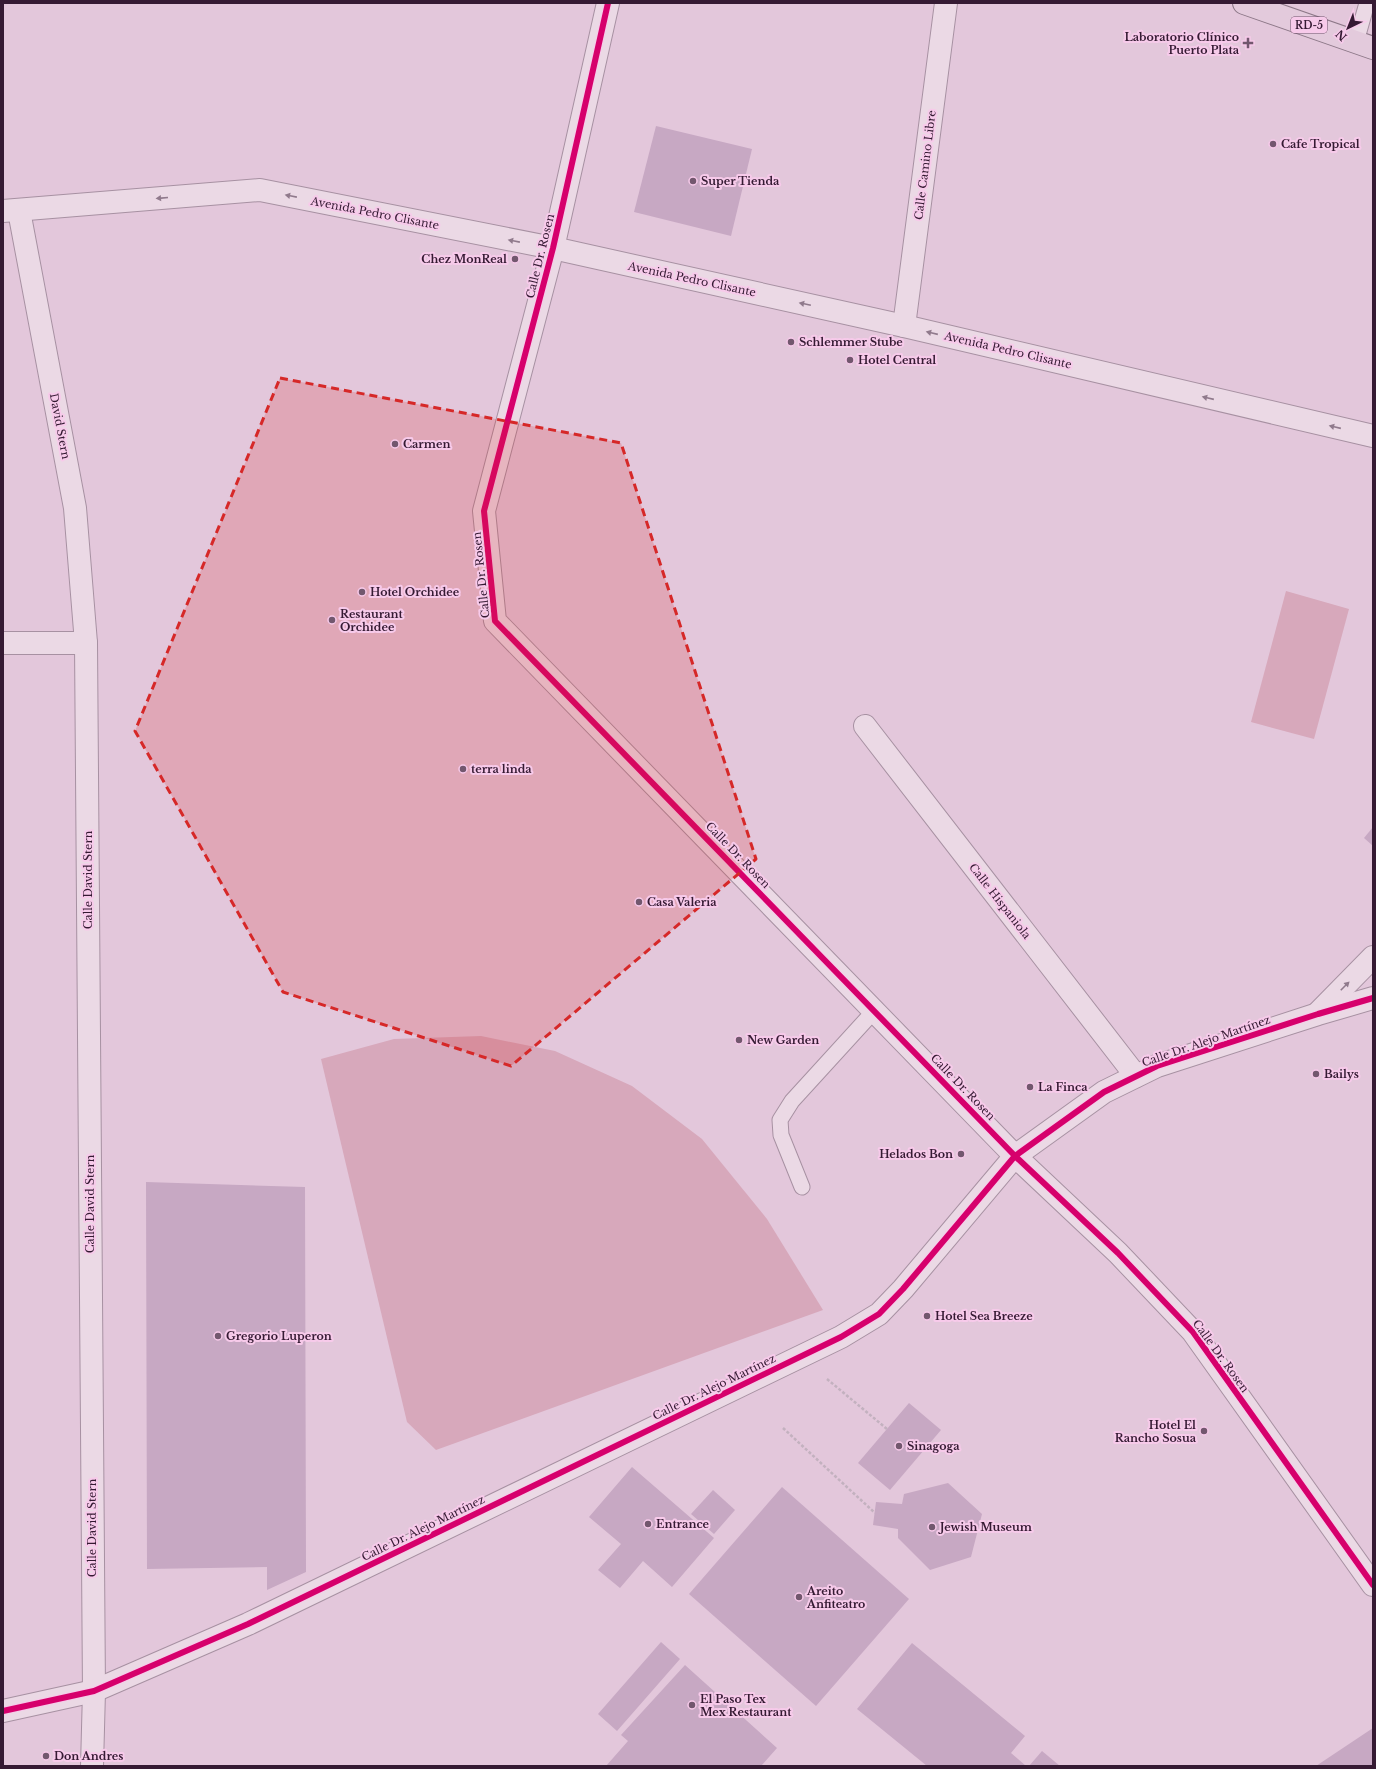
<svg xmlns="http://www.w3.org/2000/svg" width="1376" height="1769" font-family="'Libre Baskerville',serif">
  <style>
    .green { fill: #d7a8bb }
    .building { fill: #c7a8c3 }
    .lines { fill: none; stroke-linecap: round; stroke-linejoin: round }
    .lane-casing { stroke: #a791a2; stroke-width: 17 }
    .street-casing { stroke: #a791a2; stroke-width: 24 }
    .primary-casing { stroke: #8d7888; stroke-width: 24 }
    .path { stroke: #c3b1bf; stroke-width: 2.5; stroke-dasharray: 3 2; stroke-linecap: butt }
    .lane { stroke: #ebd9e5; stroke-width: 15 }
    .street { stroke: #ebd9e5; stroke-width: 22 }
    .primary { stroke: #e3cadc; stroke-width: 22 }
    .cycleway-casing { stroke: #f7caea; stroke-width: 8 }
    .cycleway { stroke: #d6006c; stroke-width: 6 }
    .oneway { fill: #907a8c }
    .marked { fill: #d62828; fill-opacity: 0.2; stroke: #d62828; stroke-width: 3; stroke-dasharray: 8 5; stroke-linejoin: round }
    .poi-dot { fill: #72576e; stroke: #f7caea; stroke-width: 1.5 }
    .labels { text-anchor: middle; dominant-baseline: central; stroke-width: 4; stroke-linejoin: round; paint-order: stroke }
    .shield { fill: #f7caea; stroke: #6f4f6a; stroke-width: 1 }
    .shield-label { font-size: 10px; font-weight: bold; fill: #351a33 }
    .poi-label { font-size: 11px; font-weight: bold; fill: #351a33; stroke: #f7caea; text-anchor: start }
    .street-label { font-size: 11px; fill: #351a33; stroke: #f7caea }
  </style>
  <rect width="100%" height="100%" fill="#e3c7db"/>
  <!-- green -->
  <g class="green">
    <path d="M 1286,591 L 1349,609 L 1314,739 L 1251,722 Z"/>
    <path d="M 481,1036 L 555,1051 L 632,1086 L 702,1139 L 767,1219 L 823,1310 L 436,1450 L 407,1422 L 321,1059 L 394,1039 Z"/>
  </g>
  <!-- building -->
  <g class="building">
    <path d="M 656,126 L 752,149 L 731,236 L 634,212 Z"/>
    <path d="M 1373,827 L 1373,846 L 1364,838 Z"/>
    <path d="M 146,1182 L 305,1187 L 306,1572 L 267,1590 L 267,1567 L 147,1569 Z"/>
    <path d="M 909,1403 L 941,1430 L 890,1490 L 858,1463 Z"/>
    <path d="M 632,1467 L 714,1538 L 672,1587 L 643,1561 L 620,1588 L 598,1570 L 621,1544 L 589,1517 Z"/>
    <path d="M 948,1483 L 982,1514 L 971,1557 L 930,1570 L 898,1538 L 898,1529 L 873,1525 L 876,1502 L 902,1504 L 904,1494 Z"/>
    <path d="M 782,1487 L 909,1599 L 816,1706 L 689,1594 Z"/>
    <path d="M 713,1490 L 735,1510 L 714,1534 L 691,1514 Z"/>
    <path d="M 661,1642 L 680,1659 L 617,1731 L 598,1714 Z"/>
    <path d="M 912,1643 L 1025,1736 L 1011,1753 L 1026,1766 L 927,1766 L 857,1709 Z"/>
    <path d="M 685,1665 L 777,1748 L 761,1766 L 606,1766 L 628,1741 L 621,1735 Z"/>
    <path d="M 1373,1728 L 1373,1766 L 1316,1766 Z"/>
    <path d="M 1042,1751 L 1060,1766 L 1029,1766 Z"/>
  </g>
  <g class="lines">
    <!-- lane casing -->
    <g class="lane-casing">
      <g id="lane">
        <path d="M 1356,42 L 1367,3"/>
        <path d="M 802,1187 L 781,1135 L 780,1120 L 792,1101 L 875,1010"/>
      </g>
    </g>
    <!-- street casing -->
    <g class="street-casing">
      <g id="street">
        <path d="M 608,3 L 553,248 L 484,511 L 495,621 L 1015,1156 L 1118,1253 L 1193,1332 L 1373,1585"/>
        <path d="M 3,211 L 260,190 L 553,248 L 904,326 L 1373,436"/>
        <path d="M 19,211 L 75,508 L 86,643 L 94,1691 L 92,1766"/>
        <path d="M 904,326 L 946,3"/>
        <path d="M 3,643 L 86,643"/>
        <path d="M 865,726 L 1136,1076"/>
        <path d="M 1318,1013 L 1373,957"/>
        <path d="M 3,1711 L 94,1691 L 248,1624 L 841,1337 L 879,1314 L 903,1289 L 1015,1156 L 1104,1092 L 1157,1066 L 1318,1014 L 1373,998"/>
      </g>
    </g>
    <!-- primary casing -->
    <g class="primary-casing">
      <path id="primary" d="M 1244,3 L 1373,48"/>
    </g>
    <!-- path -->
    <g class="path">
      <path d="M 827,1379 L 887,1429"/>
      <path d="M 783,1428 L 875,1513"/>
    </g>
    <!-- lane -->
    <use href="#lane" class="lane"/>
    <!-- street -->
    <use href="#street" class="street"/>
    <!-- primary -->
    <use href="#primary" class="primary"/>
    <!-- cycleway casing -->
    <g class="cycleway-casing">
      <g id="cycleway">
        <path d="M 608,3 L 553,248 L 484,511 L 495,621 L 1015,1156 L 1118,1253 L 1193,1332 L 1373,1585"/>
        <path d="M 3,1711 L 94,1691 L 248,1624 L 841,1337 L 879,1314 L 903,1289 L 1015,1156 L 1104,1092 L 1157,1066 L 1318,1014 L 1373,998"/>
      </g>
    </g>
    <!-- cycleway -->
    <use href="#cycleway" class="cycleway"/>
  </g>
  <!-- one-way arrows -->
  <defs><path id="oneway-solid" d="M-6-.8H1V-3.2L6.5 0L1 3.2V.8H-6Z"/></defs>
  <g class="oneway">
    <use href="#oneway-solid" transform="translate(291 196) rotate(-169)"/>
    <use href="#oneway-solid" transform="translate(162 198) rotate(175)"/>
    <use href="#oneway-solid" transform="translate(514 241) rotate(-169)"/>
    <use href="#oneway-solid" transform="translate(805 304) rotate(-168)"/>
    <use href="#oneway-solid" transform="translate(932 333) rotate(-167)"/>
    <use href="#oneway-solid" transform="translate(1208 398) rotate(-167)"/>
    <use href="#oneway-solid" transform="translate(1335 427) rotate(-167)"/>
    <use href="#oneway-solid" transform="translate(1345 986) rotate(-45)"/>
  </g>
  <!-- marked area -->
  <path class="marked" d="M 280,378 L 621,443 L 756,859 L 511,1066 L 283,992 L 135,731 Z"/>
  <!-- markers -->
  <g class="poi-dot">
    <path d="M1246 37h4v4h4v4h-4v4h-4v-4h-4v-4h4z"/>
    <circle cx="1273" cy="144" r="4"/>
    <circle cx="693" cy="181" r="4"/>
    <circle cx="515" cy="259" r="4"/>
    <circle cx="791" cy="342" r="4"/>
    <circle cx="850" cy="360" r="4"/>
    <circle cx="395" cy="444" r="4"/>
    <circle cx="362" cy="592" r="4"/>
    <circle cx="332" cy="620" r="4"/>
    <circle cx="463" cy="769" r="4"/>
    <circle cx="639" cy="902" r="4"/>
    <circle cx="739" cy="1040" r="4"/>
    <circle cx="1316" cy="1074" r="4"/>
    <circle cx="1030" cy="1087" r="4"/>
    <circle cx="961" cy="1154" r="4"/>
    <circle cx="927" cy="1316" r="4"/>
    <circle cx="218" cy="1336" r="4"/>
    <circle cx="1204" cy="1431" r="4"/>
    <circle cx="899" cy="1446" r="4"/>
    <circle cx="648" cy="1524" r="4"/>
    <circle cx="932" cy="1527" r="4"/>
    <circle cx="799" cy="1597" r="4"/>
    <circle cx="692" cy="1705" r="4"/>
    <circle cx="46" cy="1756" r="4"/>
  </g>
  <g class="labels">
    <!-- shield labels -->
    <rect class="shield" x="1291" y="17" width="36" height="16" rx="3"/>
    <g class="shield-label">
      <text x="1309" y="25">RD-5</text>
    </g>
    <!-- poi labels -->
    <g class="poi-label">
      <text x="1239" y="37" text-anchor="end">Laboratorio Clínico<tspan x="1239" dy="13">Puerto Plata</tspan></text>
      <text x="1281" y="144">Cafe Tropical</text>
      <text x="701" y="181">Super Tienda</text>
      <text x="507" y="259" text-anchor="end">Chez MonReal</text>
      <text x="799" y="342">Schlemmer Stube</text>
      <text x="858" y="360">Hotel Central</text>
      <text x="403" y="444">Carmen</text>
      <text x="370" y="592">Hotel Orchidee</text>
      <text x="340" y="614">Restaurant<tspan x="340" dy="13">Orchidee</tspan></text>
      <text x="471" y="769">terra linda</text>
      <text x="647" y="902">Casa Valeria</text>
      <text x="747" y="1040">New Garden</text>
      <text x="1324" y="1074">Bailys</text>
      <text x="1038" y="1087">La Finca</text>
      <text x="953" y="1154" text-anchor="end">Helados Bon</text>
      <text x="935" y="1316">Hotel Sea Breeze</text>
      <text x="226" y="1336">Gregorio Luperon</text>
      <text x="1196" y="1425" text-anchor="end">Hotel El<tspan x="1196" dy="13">Rancho Sosua</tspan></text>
      <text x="907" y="1446">Sinagoga</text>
      <text x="656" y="1524">Entrance</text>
      <text x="940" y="1527">Jewish Museum</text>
      <text x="807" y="1591">Areito<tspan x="807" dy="13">Anfiteatro</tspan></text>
      <text x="700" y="1699">El Paso Tex<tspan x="700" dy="13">Mex Restaurant</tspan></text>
      <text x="54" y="1756">Don Andres</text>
    </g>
    <!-- street labels -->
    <g class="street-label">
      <text transform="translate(925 165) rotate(-83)">Calle Camino Libre</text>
      <text transform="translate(375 213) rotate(11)">Avenida Pedro Clisante</text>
      <text transform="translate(540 256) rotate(-76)">Calle Dr. Rosen</text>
      <text transform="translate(692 279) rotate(12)">Avenida Pedro Clisante</text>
      <text transform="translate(1008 350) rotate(13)">Avenida Pedro Clisante</text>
      <text transform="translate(60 426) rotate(79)">David Stern</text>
      <text transform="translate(481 575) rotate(-96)">Calle Dr. Rosen</text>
      <text transform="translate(738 855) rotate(46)">Calle Dr. Rosen</text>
      <text transform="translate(88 880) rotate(-90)">Calle David Stern</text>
      <text transform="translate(1000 901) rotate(52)">Calle Hispaniola</text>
      <text transform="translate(1206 1041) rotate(-19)">Calle Dr. Alejo Martínez</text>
      <text transform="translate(963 1087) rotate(46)">Calle Dr. Rosen</text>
      <text transform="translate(90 1204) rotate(-90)">Calle David Stern</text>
      <text transform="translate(1221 1356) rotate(54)">Calle Dr. Rosen</text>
      <text transform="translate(714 1387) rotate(-26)">Calle Dr. Alejo Martínez</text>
      <text transform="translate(92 1528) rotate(-90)">Calle David Stern</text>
      <text transform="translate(423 1528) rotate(-26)">Calle Dr. Alejo Martínez</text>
    </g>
  </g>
  <!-- border -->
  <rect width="1376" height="1769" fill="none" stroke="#351a33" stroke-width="8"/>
  <!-- north arrow -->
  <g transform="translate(1348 28) rotate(223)" stroke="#f7caea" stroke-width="3" paint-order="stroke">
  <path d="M0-3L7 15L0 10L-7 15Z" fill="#351a33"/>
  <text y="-6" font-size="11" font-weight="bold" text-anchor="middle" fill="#351a33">N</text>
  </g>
</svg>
